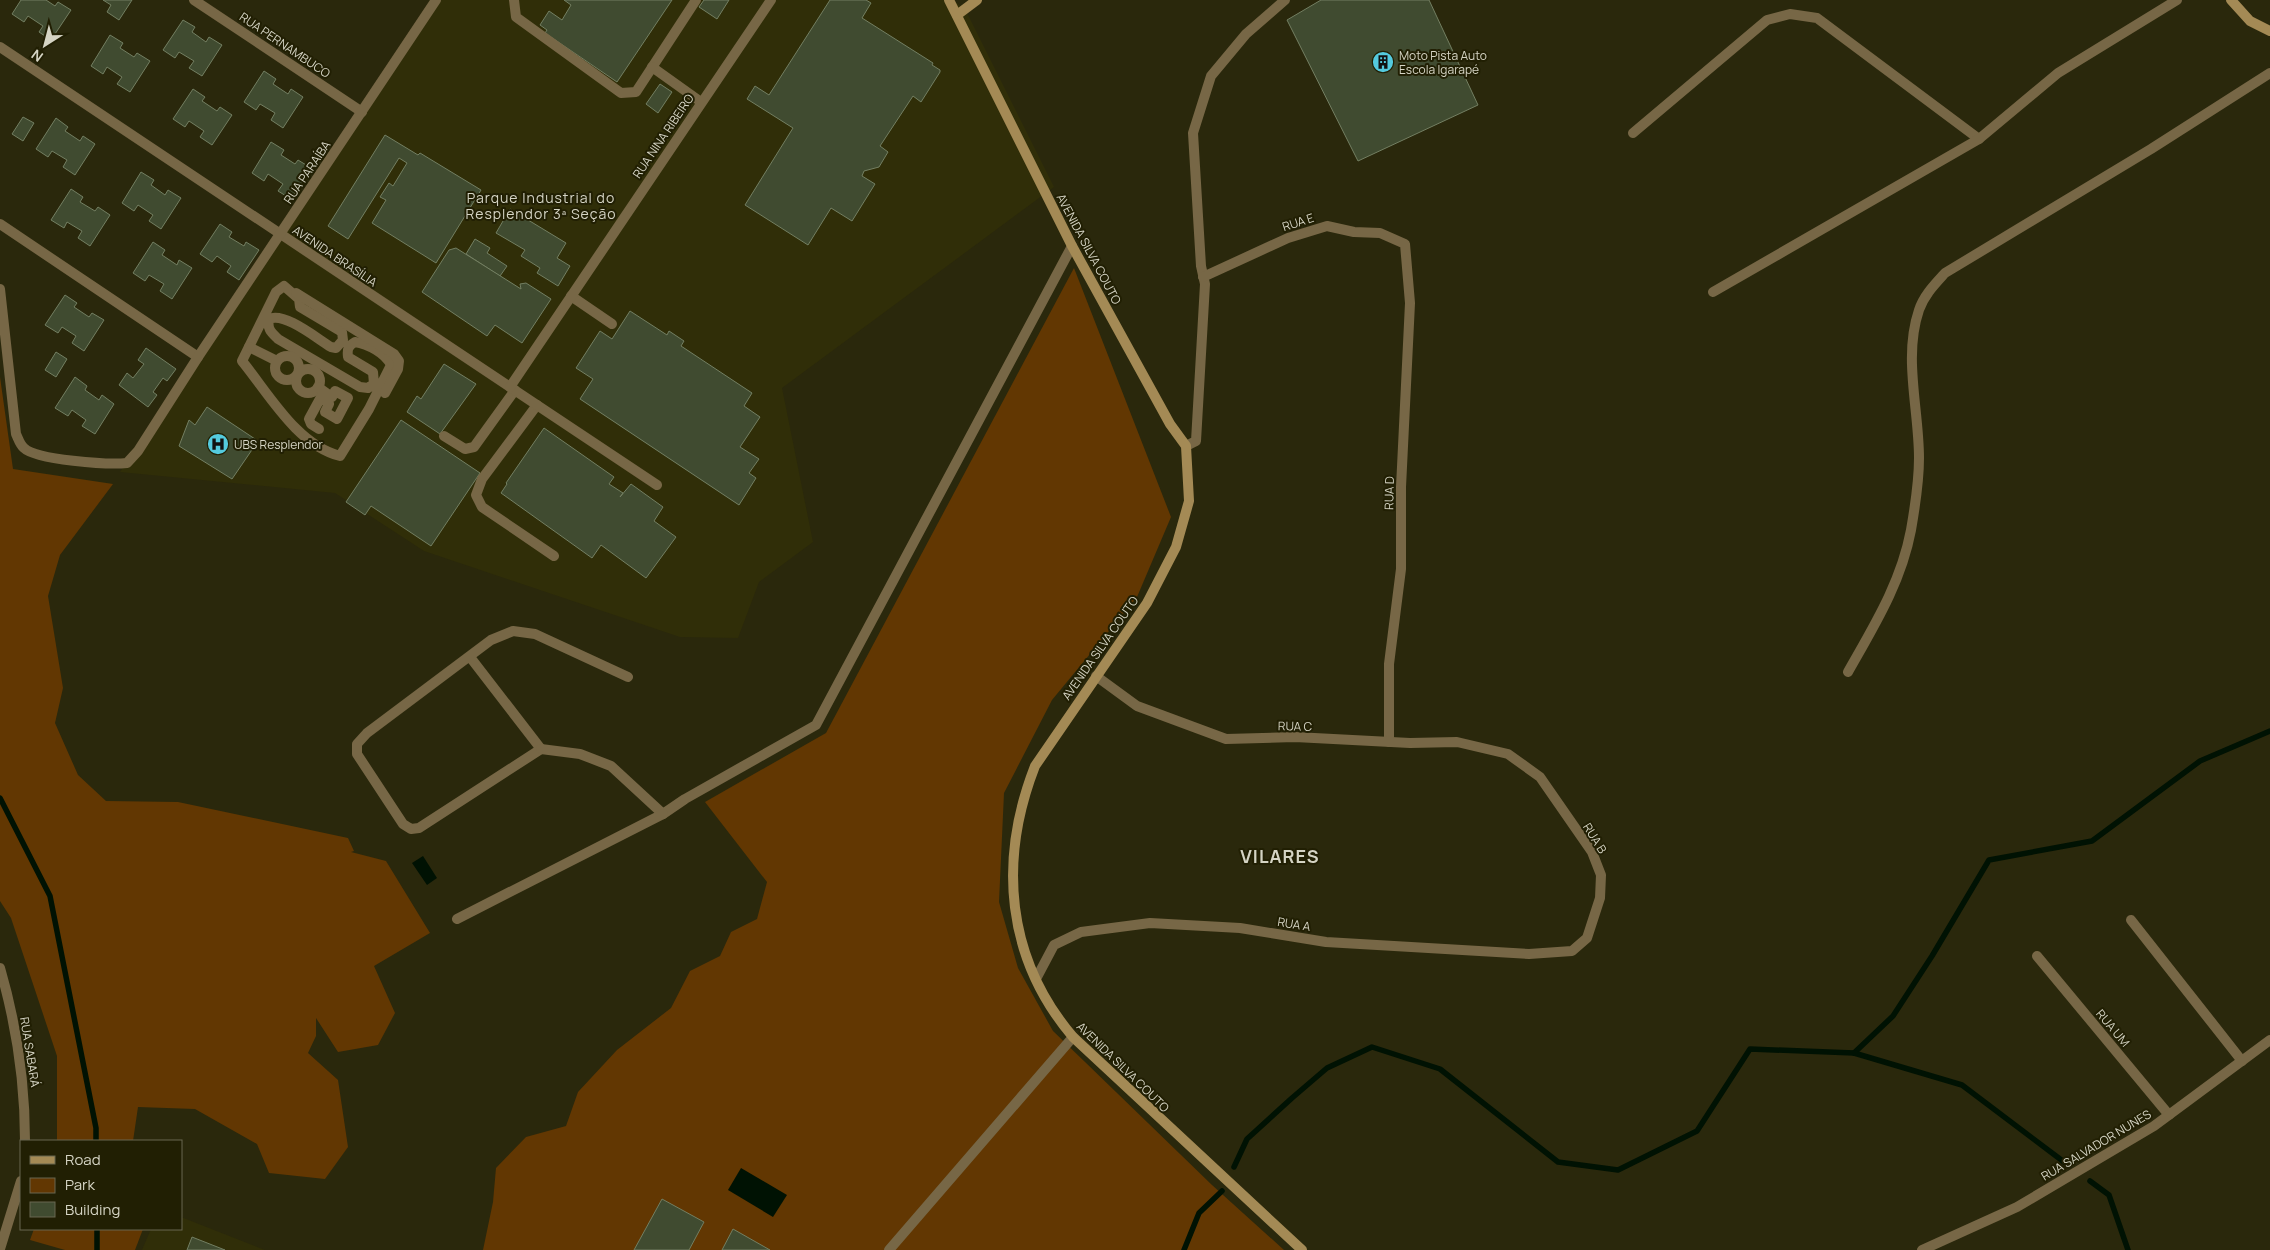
<svg xmlns="http://www.w3.org/2000/svg" width="2270" height="1250" font-family="Manrope,sans-serif">
  <style>
    .built { fill: #302e08 }
    .green { fill: #623702 }
    .water { fill: #001203 }
    .lines { fill: none; stroke-linecap: round; stroke-linejoin: round }
    .stream { stroke: #001203; stroke-width: 5.5 }
    .building { fill: #404b30; stroke: #737f62 }
    .lane { stroke: #776746; stroke-width: 10 }
    .street { stroke: #776746; stroke-width: 10 }
    .secondary { stroke: #a48a55; stroke-width: 10 }
    .labels { text-anchor: middle; dominant-baseline: central; stroke-width: 4; stroke-linejoin: round; paint-order: stroke }
    .street-label { font-size: 12px; fill: #d5d4c4; stroke: #211f03 }
    .poi-label { font-size: 12px; fill: #d5d4c4; stroke: #211f03; text-anchor: start }
    .neighbourhood-label { font-size: 14px; letter-spacing: 1px; fill: #d5d4c4; stroke: #211f03 }
    .district-label { font-size: 18px; font-weight: bold; letter-spacing: 1px; fill: #d5d4c4; stroke: #211f03 }
  </style>
  <rect width="100%" height="100%" fill="#2a280c"/>
  <!-- built -->
  <g class="built">
    <path d="M 436,0 L 953,0 L 965,9 L 1054,187 L 782,388 L 813,542 L 759,582 L 738,638 L 680,637 L 424,551 L 335,493 L 120,472 Z"/>
    <path d="M 181,1217 L 265,1250 L 142,1250 L 151,1229 L 181,1229 Z"/>
  </g>
  <!-- green -->
  <g class="green">
    <path d="M 1074,268 L 1171,517 L 1137,597 L 1052,700 L 1004,793 L 999,902 L 1018,968 L 1053,1031 L 1212,1185 L 1284,1250 L 483,1250 L 493,1202 L 496,1168 L 526,1137 L 566,1126 L 578,1092 L 617,1050 L 671,1008 L 690,971 L 720,956 L 731,932 L 757,919 L 767,882 L 705,802 L 826,733 Z"/>
    <path d="M 0,377 L 13,469 L 113,484 L 60,555 L 48,596 L 63,688 L 55,723 L 78,775 L 106,801 L 178,802 L 348,838 L 354,851 L 351,852 L 386,861 L 430,933 L 374,966 L 395,1013 L 378,1045 L 338,1052 L 316,1018 L 316,1036 L 308,1053 L 338,1080 L 348,1147 L 325,1179 L 269,1173 L 257,1144 L 195,1109 L 138,1107 L 133,1141 L 57,1141 L 57,1056 L 11,918 L 0,901 Z"/>
    <path d="M 34,1229 L 143,1229 L 135,1250 L 65,1250 L 30,1240 Z"/>
  </g>
  <!-- water -->
  <g class="water">
    <path d="M 423,856 L 437,878 L 427,885 L 412,863 Z"/>
    <path d="M 741,1168 L 787,1195 L 773,1217 L 728,1190 Z"/>
  </g>
  <g class="lines">
    <!-- stream -->
    <g class="stream">
      <path d="M 0,798 L 50,896 L 96,1128 L 96,1141"/>
      <path d="M 1854,1053 L 1893,1016 L 1932,956 L 1989,860 L 2092,841 L 2200,761 L 2270,731"/>
      <path d="M 1234,1167 L 1247,1139 L 1292,1098 L 1327,1068 L 1372,1047 L 1440,1069 L 1558,1162 L 1618,1170 L 1697,1131 L 1750,1049 L 1854,1053 L 1962,1085 L 2064,1162"/>
      <path d="M 2090,1181 L 2109,1195 L 2128,1250"/>
      <path d="M 97,1229 L 97,1250"/>
      <path d="M 1184,1250 L 1199,1213 L 1222,1191"/>
    </g>
  </g>
  <!-- building -->
  <g class="building">
    <path d="M 21,0 L 46,0 L 55,6 L 58,2 L 71,10 L 51,40 L 39,32 L 43,26 L 28,16 L 24,22 L 12,14 Z"/>
    <path d="M 103,0 L 132,0 L 119,20 L 107,12 L 111,5 Z"/>
    <path d="M 564,0 L 672,0 L 617,82 L 545,33 L 547,30 L 540,25 L 549,11 L 562,20 L 571,5 Z"/>
    <path d="M 704,0 L 729,0 L 717,19 L 699,7 Z"/>
    <path d="M 830,0 L 866,0 L 871,3 L 862,18 L 933,63 L 932,65 L 940,70 L 940,72 L 921,102 L 913,96 L 880,146 L 888,152 L 879,167 L 864,171 L 862,176 L 875,184 L 852,221 L 831,208 L 808,245 L 745,205 L 793,128 L 747,99 L 755,86 L 769,95 Z"/>
    <path d="M 1321,0 L 1429,0 L 1478,105 L 1358,161 L 1287,20 Z"/>
    <path d="M 183,20 L 195,27 L 192,32 L 206,42 L 209,37 L 222,45 L 202,76 L 189,68 L 194,61 L 179,52 L 175,58 L 163,50 Z"/>
    <path d="M 110,35 L 123,43 L 120,48 L 134,57 L 137,53 L 150,61 L 130,92 L 117,84 L 122,77 L 107,67 L 103,74 L 91,66 Z"/>
    <path d="M 264,71 L 276,79 L 273,84 L 288,94 L 291,89 L 303,97 L 283,128 L 271,120 L 275,113 L 260,104 L 256,110 L 244,102 Z"/>
    <path d="M 660,84 L 672,92 L 658,113 L 646,104 Z"/>
    <path d="M 193,89 L 205,97 L 202,101 L 217,111 L 220,107 L 232,115 L 212,145 L 200,137 L 204,131 L 189,121 L 185,127 L 173,119 Z"/>
    <path d="M 23,117 L 34,123 L 23,141 L 12,134 Z"/>
    <path d="M 56,118 L 68,127 L 65,131 L 80,141 L 83,136 L 95,144 L 75,175 L 63,167 L 67,160 L 52,151 L 48,157 L 36,149 Z"/>
    <path d="M 385,135 L 418,155 L 420,153 L 481,190 L 436,263 L 372,223 L 386,200 L 380,197 L 389,183 L 393,186 L 407,163 L 399,158 L 348,239 L 328,226 Z"/>
    <path d="M 271,142 L 284,150 L 281,155 L 295,164 L 298,160 L 311,168 L 291,199 L 278,191 L 283,184 L 268,174 L 264,181 L 252,173 Z"/>
    <path d="M 141,172 L 154,180 L 151,185 L 165,195 L 168,190 L 181,198 L 161,229 L 149,221 L 153,215 L 138,205 L 134,211 L 122,203 Z"/>
    <path d="M 71,189 L 83,197 L 80,202 L 95,211 L 98,207 L 110,215 L 90,246 L 78,238 L 82,231 L 67,222 L 64,228 L 51,220 Z"/>
    <path d="M 510,209 L 566,243 L 557,258 L 570,266 L 558,286 L 537,273 L 540,268 L 521,256 L 525,250 L 496,233 Z"/>
    <path d="M 220,224 L 232,232 L 229,237 L 244,246 L 246,242 L 259,250 L 239,280 L 227,272 L 231,266 L 217,256 L 212,262 L 200,254 Z"/>
    <path d="M 475,239 L 490,248 L 487,253 L 507,266 L 500,276 L 466,254 Z"/>
    <path d="M 153,242 L 165,250 L 162,255 L 177,265 L 179,260 L 192,268 L 172,299 L 160,291 L 164,284 L 149,275 L 145,281 L 133,273 Z"/>
    <path d="M 456,248 L 521,289 L 520,284 L 526,283 L 551,299 L 522,343 L 495,325 L 487,336 L 422,292 L 449,250 Z"/>
    <path d="M 65,295 L 77,303 L 74,307 L 89,317 L 92,313 L 104,320 L 84,351 L 72,343 L 76,336 L 62,327 L 58,333 L 45,325 Z"/>
    <path d="M 630,311 L 667,335 L 669,331 L 684,341 L 681,346 L 752,393 L 744,406 L 760,417 L 740,447 L 759,459 L 749,473 L 756,478 L 739,505 L 580,399 L 593,379 L 576,368 L 600,331 L 612,339 Z"/>
    <path d="M 146,348 L 176,369 L 167,381 L 163,378 L 153,392 L 157,395 L 148,407 L 119,385 L 127,373 L 133,378 L 144,364 L 138,360 Z"/>
    <path d="M 56,352 L 67,359 L 56,377 L 45,370 Z"/>
    <path d="M 444,364 L 476,384 L 440,434 L 407,412 L 417,396 L 421,399 Z"/>
    <path d="M 75,377 L 87,386 L 85,390 L 99,400 L 102,395 L 114,404 L 95,434 L 82,426 L 86,420 L 72,410 L 68,416 L 55,408 Z"/>
    <path d="M 207,407 L 258,441 L 232,479 L 179,446 L 189,420 L 195,425 Z"/>
    <path d="M 401,420 L 480,473 L 431,546 L 371,506 L 365,515 L 346,502 Z"/>
    <path d="M 544,428 L 614,477 L 609,484 L 623,493 L 620,497 L 631,484 L 663,507 L 654,521 L 676,537 L 646,578 L 601,545 L 592,558 L 501,493 L 507,484 L 506,483 Z"/>
    <path d="M 662,1199 L 704,1222 L 689,1250 L 634,1250 Z"/>
    <path d="M 733,1229 L 770,1250 L 722,1250 Z"/>
    <path d="M 192,1237 L 225,1250 L 187,1250 Z"/>
  </g>
  <g class="lines">
    <!-- lane -->
    <g class="lane">
      <path d="M 514,0 L 516,17 L 621,93 L 636,92 L 696,0"/>
      <path d="M 652,67 L 701,102"/>
      <path d="M 1633,133 L 1767,20 L 1790,14 L 1817,18 L 1979,139"/>
      <path d="M 284,286 L 299,299 L 300,307 L 342,332 L 343,340 L 336,348 L 331,347 C 316,338 285,312 269,319 C 267,329 271,332 278,339 L 360,387 L 368,388 L 374,384 L 373,372 L 348,357 C 347,349 348,346 355,342 C 368,344 385,353 391,365 L 369,409 L 340,456 C 297,445 269,394 242,361 L 276,292 Z"/>
      <path d="M 296,293 L 394,354 L 399,361 L 398,369 L 385,393"/>
      <path d="M 571,296 L 612,324"/>
      <path d="M 249,347 L 277,361"/>
      <circle cx="287" cy="368" r="12"/>
      <circle cx="308" cy="381" r="12"/>
      <path d="M 318,387 L 332,397 L 335,391 L 348,398 L 337,419 L 325,412 L 329,404 L 321,397 L 309,419 L 311,424 L 319,429"/>
      <path d="M 537,405 L 482,479 L 476,495 L 482,507 L 554,556"/>
      <path d="M 444,436 L 465,449 L 474,447 L 515,390"/>
      <path d="M 1186,446 L 1196,441 L 1205,284 L 1201,266 L 1193,133 L 1211,76 L 1246,34 L 1285,0"/>
      <path d="M 470,657 L 541,749 L 419,828 L 411,829 L 403,824 L 357,754 L 357,744 L 367,733 L 491,640 L 513,631 L 535,634 L 628,677"/>
      <path d="M 541,749 L 580,754 L 611,766 L 663,814 L 685,799 L 816,725 L 1072,246"/>
      <path d="M 457,919 L 663,814"/>
      <path d="M 889,1250 L 1073,1037"/>
    </g>
    <!-- street -->
    <g class="street">
      <path d="M 194,0 L 362,112"/>
      <path d="M 0,47 L 657,485"/>
      <path d="M 0,224 L 198,357"/>
      <path d="M 1203,277 L 1288,238 L 1327,226 L 1354,232 L 1380,233 L 1405,244 L 1410,303 L 1401,487 L 1401,569 L 1389,664 L 1389,742"/>
      <path d="M 0,289 L 16,434 C 18,438 20,445 24,448 C 36,460 109,465 127,463 L 138,451 L 198,357 L 436,0"/>
      <path d="M 1713,292 L 1979,139 L 2058,73 L 2177,0"/>
      <path d="M 510,387 L 771,0"/>
      <path d="M 1848,672 C 1874,626 1901,583 1911,530 C 1915,507 1919,481 1919,458 C 1919,409 1903,357 1919,310 C 1924,295 1935,284 1945,273 L 2151,149 L 2270,73"/>
      <path d="M 2131,920 L 2242,1061"/>
      <path d="M 2037,956 L 2169,1115"/>
      <path d="M 0,968 C 16,1023 25,1084 25,1141"/>
      <path d="M 1036,979 L 1054,945 L 1081,932 L 1150,923 L 1240,928 L 1326,942 L 1529,954 L 1572,951 L 1587,938 L 1600,898 L 1601,875 L 1592,852 L 1540,777 L 1508,754 L 1457,742 L 1410,743 L 1295,737 L 1226,739 L 1137,706 L 1096,676"/>
      <path d="M 0,1249 L 21,1181"/>
      <path d="M 1922,1250 L 2017,1207 L 2154,1126 L 2270,1040"/>
    </g>
    <!-- secondary -->
    <g class="secondary">
      <path d="M 949,0 L 1072,246 L 1170,424 L 1186,446 L 1189,501 L 1176,547 L 1147,603 L 1035,766 C 998,861 1006,958 1073,1037 L 1302,1250"/>
      <path d="M 2231,0 L 2250,21 L 2270,31"/>
      <path d="M 957,15 L 977,0"/>
    </g>
  </g>
  <!-- icons -->
  <defs>
    <g id="building-disc" transform="scale(1.125)"><circle r="9.5" fill="#54cade" stroke="#211f03"/><path d="M-4-6H4V6H1V3H-1V6H-4ZM-2.5-4.3h1.7v1.8h-1.7ZM.8-4.3h1.7v1.8H.8ZM-2.5-1h1.7V.8h-1.7ZM.8-1h1.7V.8H.8Z" fill="#111"/></g>
    <g id="hospital-disc" transform="scale(1.125)"><circle r="9.5" fill="#54cade" stroke="#211f03"/><path d="M-5-5h3v3.5h4V-5h3V5h-3V1.5h-4V5h-3Z" fill="#111"/></g>
  </defs>
  <g fill-rule="evenodd">
    <use href="#building-disc" x="1383" y="62"/>
    <use href="#hospital-disc" x="218" y="444"/>
  </g>
  <g class="labels">
    <!-- street labels -->
    <g class="street-label">
      <text transform="translate(285 45) rotate(34)">RUA PERNAMBUCO</text>
      <text transform="translate(663 136) rotate(-56)">RUA NINA RIBEIRO</text>
      <text transform="translate(307 172) rotate(-56)">RUA PARAÍBA</text>
      <text transform="translate(1298 222) rotate(-18)">RUA E</text>
      <text transform="translate(1089 249) rotate(62)">AVENIDA SILVA COUTO</text>
      <text transform="translate(335 256) rotate(34)">AVENIDA BRASÍLIA</text>
      <text transform="translate(1389 493) rotate(-89)">RUA D</text>
      <text transform="translate(1100 648) rotate(-55)">AVENIDA SILVA COUTO</text>
      <text transform="translate(1295 726) rotate(1)">RUA C</text>
      <text transform="translate(1595 838) rotate(58)">RUA B</text>
      <text transform="translate(1294 924) rotate(9)">RUA A</text>
      <text transform="translate(2113 1028) rotate(50)">RUA UM</text>
      <text transform="translate(30 1052) rotate(81)">RUA SABARÁ</text>
      <text transform="translate(1123 1067) rotate(44)">AVENIDA SILVA COUTO</text>
      <text transform="translate(2096 1145) rotate(-31)">RUA SALVADOR NUNES</text>
    </g>
    <!-- poi labels -->
    <g class="poi-label">
      <text x="1399" y="55">Moto Pista Auto<tspan x="1399" dy="14">Escola Igarapé</tspan></text>
      <text x="234" y="444">UBS Resplendor</text>
    </g>
    <!-- neighbourhood labels -->
    <g class="neighbourhood-label">
      <text x="541" y="197">Parque Industrial do<tspan x="541" dy="16">Resplendor 3ª Seção</tspan></text>
    </g>
    <!-- district labels -->
    <g class="district-label">
      <text x="1280" y="856">VILARES</text>
    </g>
  </g>
  <!-- legend -->
  <rect x="20" y="1140" width="162" height="90" fill="#211f03" stroke="#696750"/>
  <rect x="30" y="1156" width="25" height="8" fill="#a48a55" stroke="#696750"/>
  <text x="65" y="1165" font-size="15" fill="#d5d4c4">Road</text>
  <rect x="30" y="1178" width="25" height="15" fill="#623702" stroke="#696750"/>
  <text x="65" y="1190" font-size="15" fill="#d5d4c4">Park</text>
  <rect x="30" y="1202" width="25" height="15" fill="#404b30" stroke="#696750"/>
  <text x="65" y="1215" font-size="15" fill="#d5d4c4">Building</text>
  <!-- north arrow -->
  <g transform="translate(45 45) rotate(216)" stroke="#211f03" stroke-width="4" paint-order="stroke">
  <path d="M0-4L9 19L0 12L-9 19Z" fill="#d5d4c4"/>
  <text y="-8" font-size="14" font-weight="bold" text-anchor="middle" fill="#d5d4c4">N</text>
  </g>
</svg>
